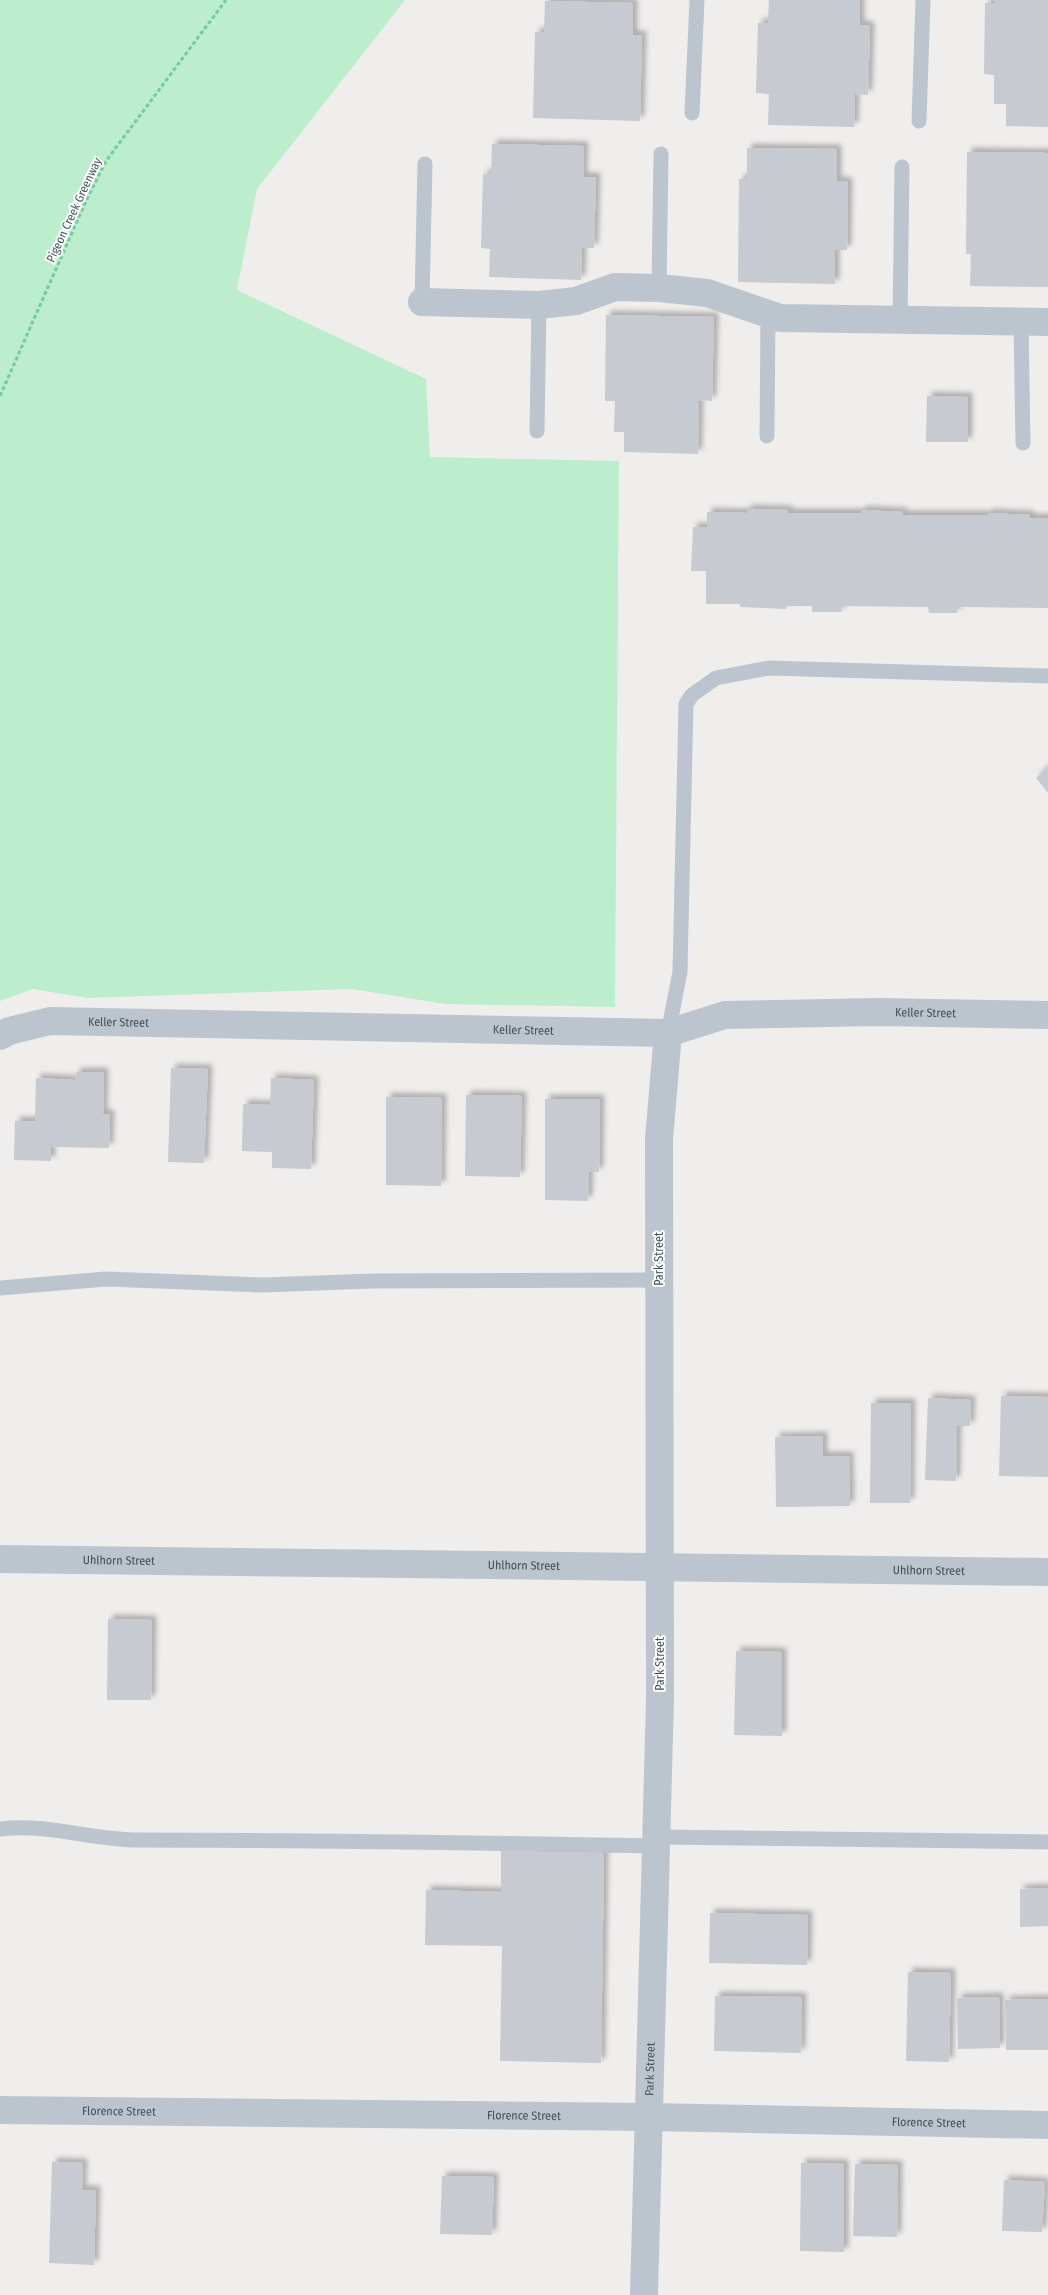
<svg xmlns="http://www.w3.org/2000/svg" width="1048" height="2295" font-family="'Fira Sans Condensed',sans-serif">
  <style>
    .green { fill: #bceece }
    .building { fill: #c7cad0; filter: url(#shadow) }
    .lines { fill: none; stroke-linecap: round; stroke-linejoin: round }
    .path { stroke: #74cb9e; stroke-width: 3; stroke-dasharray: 4 2.5; stroke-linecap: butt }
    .lane { stroke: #bcc5cd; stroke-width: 15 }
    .street { stroke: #bcc5cd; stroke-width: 28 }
    .labels { text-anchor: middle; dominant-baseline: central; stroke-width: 4; stroke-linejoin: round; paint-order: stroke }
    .street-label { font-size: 12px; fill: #46515b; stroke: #fff }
  </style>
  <defs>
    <filter id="shadow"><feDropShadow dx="4.5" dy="-4.5" stdDeviation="2.5" flood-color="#0004"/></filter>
  </defs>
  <rect width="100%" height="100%" fill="#f0eded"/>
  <!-- green -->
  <path class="green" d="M 0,0 L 405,0 L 257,189 L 237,290 L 426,379 L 430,457 L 619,461 L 615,1007 L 445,1004 L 352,989 L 87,998 L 33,989 L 0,1001 Z"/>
  <!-- building -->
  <g class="building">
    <path d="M 769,0 L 860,0 L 860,25 L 870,26 L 868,95 L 855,94 L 854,127 L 768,125 L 769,94 L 756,93 L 758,23 L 768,23 Z"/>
    <path d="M 995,0 L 1048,0 L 1048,127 L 1006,126 L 1006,104 L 994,104 L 994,75 L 984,74 L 985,3 L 995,3 Z"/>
    <path d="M 545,1 L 633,3 L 633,35 L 642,35 L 640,121 L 533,118 L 535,32 L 544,32 Z"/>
    <path d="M 492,144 L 584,146 L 583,177 L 596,177 L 594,248 L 582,248 L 581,280 L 489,277 L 490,249 L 481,248 L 483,174 L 491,174 Z"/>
    <path d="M 747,148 L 837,149 L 837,181 L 848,182 L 847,250 L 835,250 L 835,284 L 738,282 L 739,179 L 747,179 Z"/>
    <path d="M 967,152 L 1048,153 L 1048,287 L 970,286 L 971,254 L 966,254 Z"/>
    <path d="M 606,315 L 714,317 L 712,401 L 699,400 L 698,454 L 624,452 L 624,432 L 614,432 L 615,401 L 605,401 Z"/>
    <path d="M 927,396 L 968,397 L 968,442 L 926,442 Z"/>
    <path d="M 747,509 L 788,510 L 788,513 L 861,513 L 861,510 L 903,512 L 903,515 L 988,515 L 988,513 L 1030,515 L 1030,518 L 1048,518 L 1048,608 L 958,607 L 957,613 L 929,613 L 928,607 L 841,606 L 842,612 L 812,612 L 812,606 L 786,606 L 786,609 L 740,607 L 740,604 L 706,604 L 706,571 L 691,571 L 693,527 L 707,527 L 707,512 L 747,513 Z"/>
    <path d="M 1048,766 L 1048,793 L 1036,778 Z"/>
    <path d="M 171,1068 L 208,1069 L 204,1163 L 168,1162 Z"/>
    <path d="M 76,1072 L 104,1072 L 103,1114 L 110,1114 L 109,1148 L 51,1147 L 51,1161 L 14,1160 L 15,1121 L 35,1121 L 36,1078 L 75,1080 Z"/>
    <path d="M 271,1078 L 314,1080 L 311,1169 L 272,1168 L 272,1152 L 242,1151 L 243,1104 L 270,1105 Z"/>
    <path d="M 466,1095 L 522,1096 L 520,1177 L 465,1176 Z"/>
    <path d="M 386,1097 L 442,1098 L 441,1186 L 386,1185 Z"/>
    <path d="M 545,1099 L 600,1099 L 599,1172 L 589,1172 L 588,1201 L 545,1200 Z"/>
    <path d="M 1001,1396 L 1048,1397 L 1048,1477 L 999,1476 Z"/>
    <path d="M 928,1398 L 971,1400 L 970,1426 L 957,1426 L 956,1481 L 925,1480 Z"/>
    <path d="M 871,1403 L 911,1403 L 910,1503 L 870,1503 Z"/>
    <path d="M 823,1436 L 823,1456 L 849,1456 L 850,1506 L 776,1507 L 775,1437 Z"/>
    <path d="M 108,1619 L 152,1620 L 151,1700 L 107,1700 Z"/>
    <path d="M 736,1651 L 782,1652 L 782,1736 L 734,1735 Z"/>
    <path d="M 501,1851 L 604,1853 L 601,2063 L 500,2061 L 502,1946 L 425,1945 L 426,1890 L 501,1892 Z"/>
    <path d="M 1048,1888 L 1048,1926 L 1020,1927 L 1020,1889 Z"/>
    <path d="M 710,1913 L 808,1915 L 807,1965 L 709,1963 Z"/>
    <path d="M 908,1972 L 951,1973 L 949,2062 L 906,2061 Z"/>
    <path d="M 715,1996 L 802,1997 L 801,2053 L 714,2051 Z"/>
    <path d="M 999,1997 L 1000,2048 L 958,2049 L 957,1998 Z"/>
    <path d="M 1048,1999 L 1048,2050 L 1006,2050 L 1005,2000 Z"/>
    <path d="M 52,2162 L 83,2163 L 82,2190 L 96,2190 L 94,2265 L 49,2263 Z"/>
    <path d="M 801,2163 L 844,2164 L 844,2252 L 800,2251 Z"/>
    <path d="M 855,2164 L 898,2165 L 897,2237 L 853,2236 Z"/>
    <path d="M 442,2176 L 494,2177 L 492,2235 L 440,2234 Z"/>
    <path d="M 1004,2180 L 1045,2182 L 1042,2232 L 1002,2231 Z"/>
  </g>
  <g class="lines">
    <!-- path -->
    <path class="path" d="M 0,396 L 86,201 L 106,161 L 226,0"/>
    <!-- lane -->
    <g class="lane">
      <path d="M 692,113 L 697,0"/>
      <path d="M 919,121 L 923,0"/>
      <path d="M 659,288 L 661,154"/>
      <path d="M 422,302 L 425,164"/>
      <path d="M 900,320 L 902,167"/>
      <path d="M 1021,323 L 1023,443"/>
      <path d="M 537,431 L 539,305"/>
      <path d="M 767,436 L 768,314"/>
      <path d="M 668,1033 L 680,972 L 686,704 L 692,695 L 716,678 L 769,668 L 1048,676"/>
      <path d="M 0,1288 L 106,1279 L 263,1285 L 373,1281 L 659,1280"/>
      <path d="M 0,1829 C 46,1823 92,1840 139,1840 C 311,1840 484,1843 657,1846"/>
      <path d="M 657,1837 L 1048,1842"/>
    </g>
    <!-- street -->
    <g class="street">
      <path d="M 422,302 L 539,305 L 576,301 L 615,287 L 659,288 L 707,293 L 780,318 L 1048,322"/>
      <path id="s1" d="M 0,1036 L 9,1031 L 50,1021 L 668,1033 L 725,1015 L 878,1012 L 1048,1015"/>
      <path id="s2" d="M 0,1559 L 1048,1572"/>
      <path id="s3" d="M 0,2110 L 650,2117 L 1048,2125"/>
      <path id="s4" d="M 644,2295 L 660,1698 L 659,1139 L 668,1033"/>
    </g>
  </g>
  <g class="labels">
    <!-- street labels -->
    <g class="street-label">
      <text transform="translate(74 210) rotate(-65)">Pigeon Creek Greenway</text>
      <text stroke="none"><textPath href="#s1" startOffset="931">Keller Street</textPath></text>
      <text stroke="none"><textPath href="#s1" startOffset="121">Keller Street</textPath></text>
      <text stroke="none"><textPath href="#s1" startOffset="526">Keller Street</textPath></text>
      <text transform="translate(659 1259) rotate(-90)">Park Street</text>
      <text stroke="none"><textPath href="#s2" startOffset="119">Uhlhorn Street</textPath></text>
      <text stroke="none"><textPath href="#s2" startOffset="524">Uhlhorn Street</textPath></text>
      <text stroke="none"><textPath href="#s2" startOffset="929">Uhlhorn Street</textPath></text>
      <text transform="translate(660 1664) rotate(-90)">Park Street</text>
      <text stroke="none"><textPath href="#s4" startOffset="226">Park Street</textPath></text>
      <text stroke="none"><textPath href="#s3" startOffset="119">Florence Street</textPath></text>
      <text stroke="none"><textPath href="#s3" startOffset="524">Florence Street</textPath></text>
      <text stroke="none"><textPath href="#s3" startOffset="929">Florence Street</textPath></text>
    </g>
  </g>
</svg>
